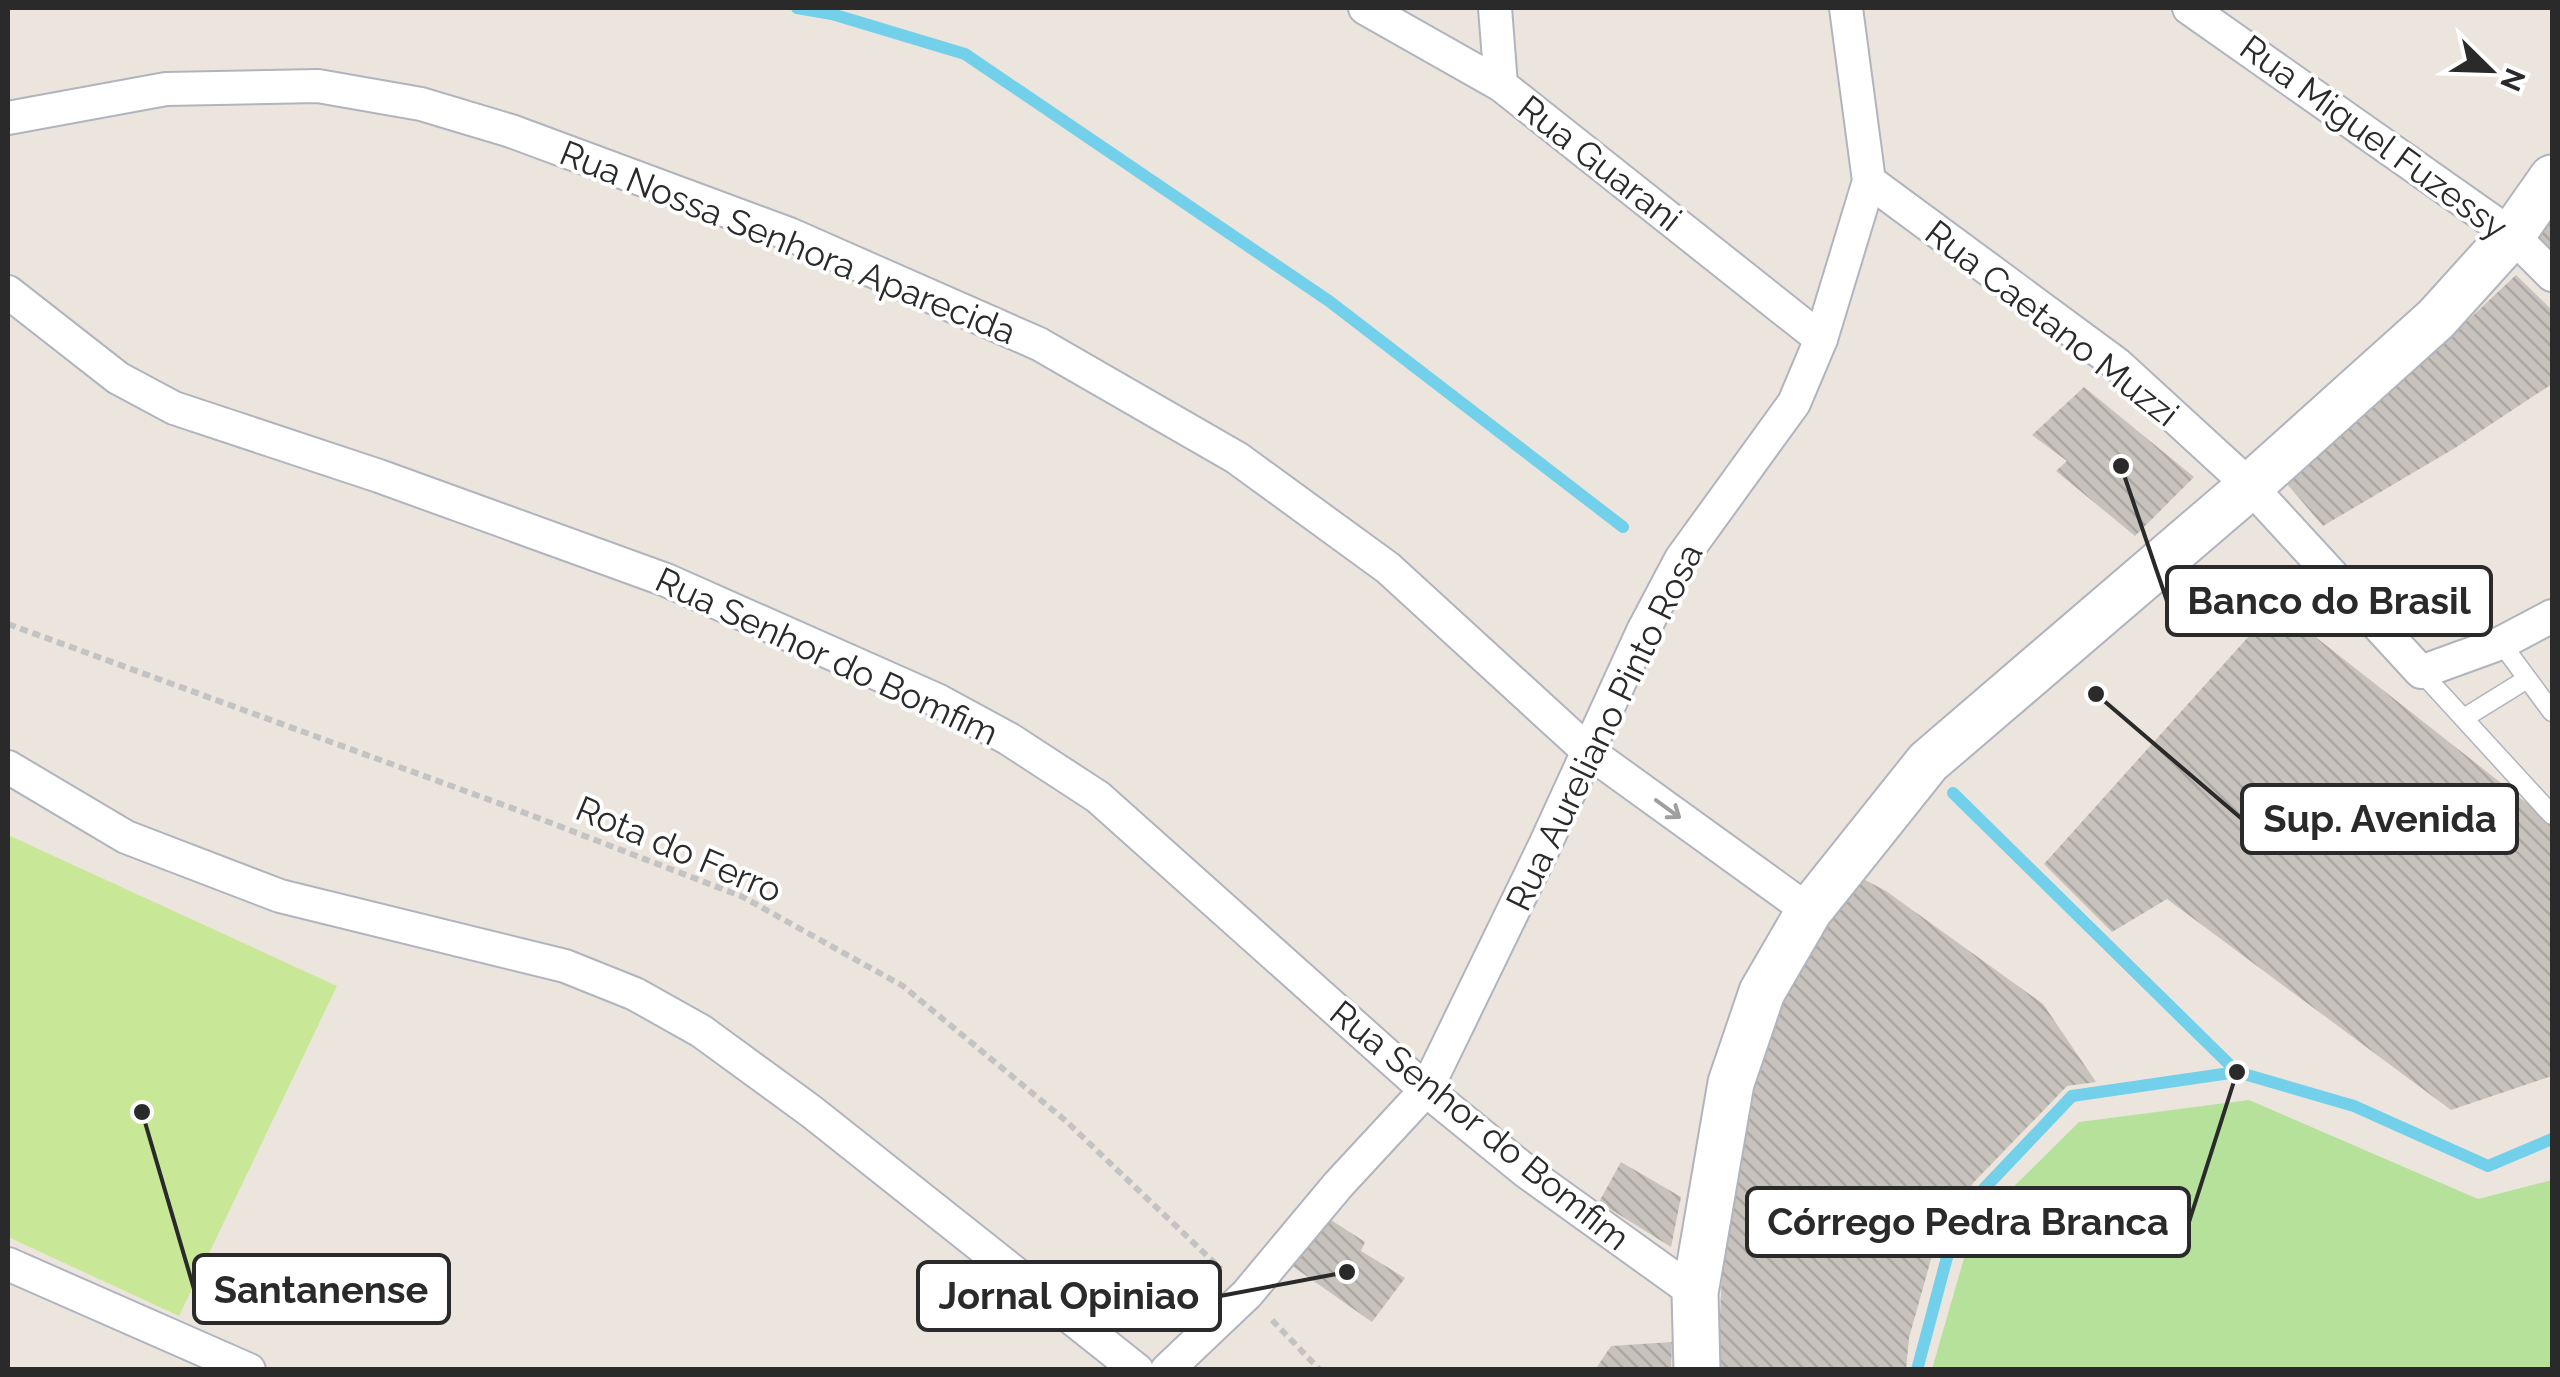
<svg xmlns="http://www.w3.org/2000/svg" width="2560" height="1377" font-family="Raleway,sans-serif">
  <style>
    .grass { fill: #b6e19b }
    .pitch { fill: #c9e897 }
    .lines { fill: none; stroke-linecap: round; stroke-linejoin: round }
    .stream { stroke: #73d0eb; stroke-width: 12 }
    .building { fill: url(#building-back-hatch) }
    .lane-casing { stroke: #b0b4be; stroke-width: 21 }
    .street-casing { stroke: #b0b4be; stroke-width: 36 }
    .secondary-casing { stroke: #b0b4be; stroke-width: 49 }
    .path { stroke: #c3c3c3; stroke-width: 6; stroke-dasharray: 8 5; stroke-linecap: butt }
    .lane { stroke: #fff; stroke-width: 18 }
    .street { stroke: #fff; stroke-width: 32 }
    .secondary { stroke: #fff; stroke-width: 45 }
    .oneway { stroke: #9f9f9f }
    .labels { text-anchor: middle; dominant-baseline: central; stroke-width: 8; stroke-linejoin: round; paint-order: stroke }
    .street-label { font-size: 35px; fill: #2a2a2a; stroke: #fff }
    .leader { fill: none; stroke: #2a2a2a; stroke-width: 4 }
    .callout-dot { fill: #2a2a2a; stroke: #fff; stroke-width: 4 }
    .callout { fill: #fff; stroke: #2a2a2a; stroke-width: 4 }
    .callout-label { font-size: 38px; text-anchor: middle; font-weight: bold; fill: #2a2a2a }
  </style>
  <defs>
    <pattern id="building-back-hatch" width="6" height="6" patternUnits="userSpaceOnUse" patternTransform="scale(2.5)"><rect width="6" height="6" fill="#c7c2bc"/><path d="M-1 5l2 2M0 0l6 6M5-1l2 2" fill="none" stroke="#aba7a2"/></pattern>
  </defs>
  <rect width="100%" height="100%" fill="#ece5dd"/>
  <!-- grass -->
  <path class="grass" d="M 2249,1100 L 2478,1199 L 2552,1180 L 2552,1369 L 1932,1369 L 1973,1227 L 2079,1122 Z"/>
  <!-- pitch -->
  <path class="pitch" d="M 8,835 L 337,986 L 179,1316 L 8,1237 Z"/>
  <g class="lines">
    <!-- stream -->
    <g class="stream">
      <path d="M 797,8 L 832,14 L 965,54 L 1329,301 L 1623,527"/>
      <path d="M 1953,793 L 2237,1072"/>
      <path d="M 1917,1370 L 1958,1216 L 2072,1096 L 2237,1072 L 2354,1106 L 2488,1166 L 2552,1139"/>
    </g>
  </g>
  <!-- building -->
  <g class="building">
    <path d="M 2552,219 L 2552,254 L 2537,239 Z"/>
    <path d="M 2516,275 L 2552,310 L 2552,384 L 2455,448 L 2323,526 L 2276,471 L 2394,373 L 2465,323 Z"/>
    <path d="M 2084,387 L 2194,477 L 2135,536 L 2056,471 L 2067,461 L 2032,435 Z"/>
    <path d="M 2276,606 L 2552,823 L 2552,1076 L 2451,1110 L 2167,899 L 2112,932 L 2044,864 Z"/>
    <path d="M 1854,874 L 1886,891 L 2043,1004 L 2096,1082 L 2067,1086 L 1974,1182 L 1938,1234 L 1909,1338 L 1906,1370 L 1717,1370 L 1724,1237 L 1745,1121 L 1768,1020 Z"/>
    <path d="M 1621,1162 L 1681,1197 L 1671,1247 L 1599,1202 Z"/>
    <path d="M 1331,1220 L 1365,1242 L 1361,1251 L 1405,1278 L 1372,1322 L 1291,1265 Z"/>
    <path d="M 1672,1342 L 1671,1370 L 1595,1370 L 1611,1346 Z"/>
  </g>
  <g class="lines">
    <!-- lane casing -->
    <g class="lane-casing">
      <g id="lane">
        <path d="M 2501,643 L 2552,712"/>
        <path d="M 2421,672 L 2552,815"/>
        <path d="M 2464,718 L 2527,679"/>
      </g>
    </g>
    <!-- street casing -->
    <g class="street-casing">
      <g id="street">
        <path d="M 1365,8 L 1501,85 L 1821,339"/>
        <path d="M 1495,8 L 1501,85"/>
        <path d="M 2189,8 L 2512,235 L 2552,275"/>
        <path d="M 8,118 L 166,89 L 318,86 L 421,104 L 511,131 L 789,234 L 1039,344 L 1237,458 L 1388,568 L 1589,752 L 1809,911"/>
        <path d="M 1869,181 L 2117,364 L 2250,486 L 2421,672 L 2501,643 L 2552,616"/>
        <path d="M 8,292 L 118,378 L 174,408 L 379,476 L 666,580 L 939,701 L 1009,739 L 1098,797 L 1426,1090 L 1528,1173 L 1695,1293"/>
        <path d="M 8,767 L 126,837 L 280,896 L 565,966 L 635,994 L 701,1031 L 812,1112 L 1137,1370"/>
        <path d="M 8,1264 L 249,1370"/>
        <path d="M 1167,1370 L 1247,1294 L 1338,1185 L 1426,1090 L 1545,845 L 1643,631 L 1681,559 L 1794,403 L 1821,339 L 1869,181 L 1846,8"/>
      </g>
    </g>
    <!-- secondary casing -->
    <g class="secondary-casing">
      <path id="secondary" d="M 1697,1370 L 1695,1293 L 1731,1083 L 1762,992 L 1809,911 L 1928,762 L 2250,486 L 2436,319 L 2512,235 L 2552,178"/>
    </g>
    <!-- path -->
    <g class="path">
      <path d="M 8,624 L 520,811 L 743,897 L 903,986 L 1066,1121 L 1221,1269"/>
      <path d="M 1272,1320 L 1320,1370"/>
    </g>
    <!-- lane -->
    <use href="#lane" class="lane"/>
    <!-- street -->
    <use href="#street" class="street"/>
    <!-- secondary -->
    <use href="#secondary" class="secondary"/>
  </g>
  <!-- one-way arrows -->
  <defs><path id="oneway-shaft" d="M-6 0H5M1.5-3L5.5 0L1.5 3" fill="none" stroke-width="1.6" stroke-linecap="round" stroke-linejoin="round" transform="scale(2.5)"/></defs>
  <use class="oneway" href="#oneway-shaft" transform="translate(1668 809) rotate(36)"/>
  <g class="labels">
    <!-- street labels -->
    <g class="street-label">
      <text transform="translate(2374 137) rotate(36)">Rua Miguel Fuzessy</text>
      <text transform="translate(1600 163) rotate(38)">Rua Guarani</text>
      <text transform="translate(788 242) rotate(22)">Rua Nossa Senhora Aparecida</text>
      <text transform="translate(2052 323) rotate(38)">Rua Caetano Muzzi</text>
      <text transform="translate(827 656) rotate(25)">Rua Senhor do Bomfim</text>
      <text transform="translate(1604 727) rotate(-64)">Rua Aureliano Pinto Rosa</text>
      <text transform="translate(679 849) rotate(23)">Rota do Ferro</text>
      <text transform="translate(1480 1125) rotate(39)">Rua Senhor do Bomfim</text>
    </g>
  </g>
  <!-- callouts -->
  <path class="leader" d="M2121 466L2167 601M2096 694L2242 819M2237 1072L2189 1222M142 1112L194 1289M1347 1272L1220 1296"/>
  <g class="callout-dot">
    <circle cx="2121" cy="466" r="10"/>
    <circle cx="2096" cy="694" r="10"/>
    <circle cx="2237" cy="1072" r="10"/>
    <circle cx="142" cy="1112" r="10"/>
    <circle cx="1347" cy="1272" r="10"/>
  </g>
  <g class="callout">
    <rect x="2167" y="567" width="324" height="68" rx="10"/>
    <rect x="2242" y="785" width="275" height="68" rx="10"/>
    <rect x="1747" y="1188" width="442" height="68" rx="10"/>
    <rect x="194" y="1255" width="255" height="68" rx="10"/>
    <rect x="918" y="1262" width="302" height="68" rx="10"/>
  </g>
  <g class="callout-label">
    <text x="2329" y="614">Banco do Brasil</text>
    <text x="2380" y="832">Sup. Avenida</text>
    <text x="1968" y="1235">Córrego Pedra Branca</text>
    <text x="321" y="1303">Santanense</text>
    <text x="1069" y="1309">Jornal Opiniao</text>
  </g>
  <!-- border -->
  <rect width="2560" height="1377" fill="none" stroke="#2a2a2a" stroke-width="20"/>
  <!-- north arrow -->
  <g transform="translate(2490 70) rotate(113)" stroke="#ffffff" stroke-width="8" paint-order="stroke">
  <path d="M0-8L18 38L0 25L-18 38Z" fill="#2a2a2a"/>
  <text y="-15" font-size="28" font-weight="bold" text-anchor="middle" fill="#2a2a2a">N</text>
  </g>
</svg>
